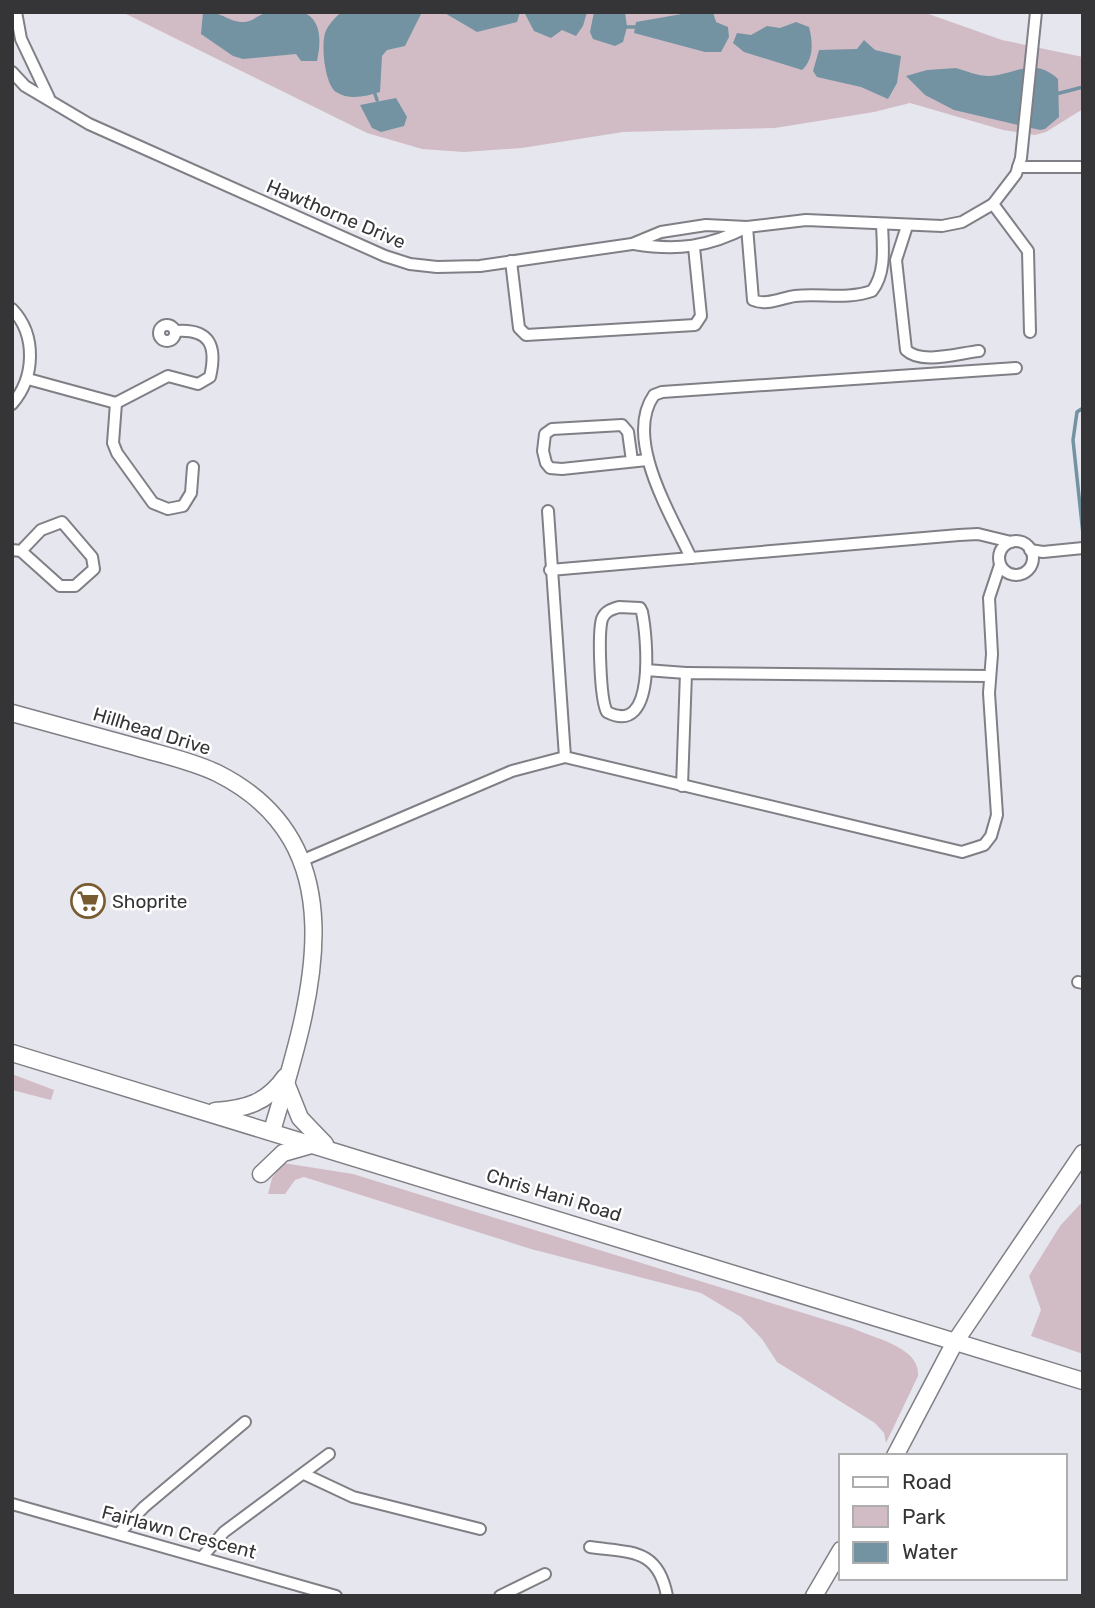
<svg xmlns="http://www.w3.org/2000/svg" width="1095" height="1608" font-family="Rubik,sans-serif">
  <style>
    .green { fill: #d1bcc6 }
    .water { fill: #7393a2 }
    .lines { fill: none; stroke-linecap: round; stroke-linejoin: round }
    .stream { stroke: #7393a2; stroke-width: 3.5 }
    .street-casing { stroke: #807f86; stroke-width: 14 }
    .secondary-casing { stroke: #807f86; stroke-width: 19 }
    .street { stroke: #fff; stroke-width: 10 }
    .secondary { stroke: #fff; stroke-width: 16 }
    .labels { text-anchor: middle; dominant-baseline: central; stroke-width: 5; stroke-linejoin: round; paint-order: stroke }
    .street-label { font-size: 19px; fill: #353437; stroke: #fff }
    .poi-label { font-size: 19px; fill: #353437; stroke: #fff; text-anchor: start }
  </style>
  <rect width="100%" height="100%" fill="#e6e6ee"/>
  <!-- green -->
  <g class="green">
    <path d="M 122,12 L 923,12 L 1002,40 L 1083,57 L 1083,109 L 1046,132 L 1035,135 L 1003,130 L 910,103 L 874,112 L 775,128 L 623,132 L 522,148 L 464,152 L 422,149 L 367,133 Z"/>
    <path d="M 12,1074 L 54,1090 L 51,1100 L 12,1090 Z"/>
    <path d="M 283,1163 L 353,1174 L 852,1328 C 873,1338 921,1347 918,1376 L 886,1443 L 884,1433 L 875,1423 L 777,1362 L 762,1339 L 741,1317 L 701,1293 L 531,1249 L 304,1177 L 295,1180 L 285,1194 L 268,1194 L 272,1178 Z"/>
    <path d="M 1083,1201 L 1083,1354 L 1031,1336 L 1041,1310 L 1029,1276 L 1060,1226 Z"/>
  </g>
  <!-- water -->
  <g class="water">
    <path d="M 203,12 C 224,12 228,22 243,22 C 253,22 259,14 268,12 C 310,3 326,20 317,61 L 301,61 L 296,54 L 243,59 L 233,56 L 201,34 Z"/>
    <path d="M 342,12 L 422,12 L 405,46 L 387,50 L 382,56 L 380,92 C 366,96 350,101 336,92 C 325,84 321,47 325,33 C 328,25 335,17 342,12 Z"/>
    <path d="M 443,12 L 520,12 L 517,22 L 477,32 Z"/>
    <path d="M 524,12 L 587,12 L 583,26 L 576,36 L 562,30 L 551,38 L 534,31 Z"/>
    <path d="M 594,12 L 625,12 L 627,27 L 623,42 L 615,46 L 593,39 L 590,32 Z"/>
    <path d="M 693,12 L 713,12 L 716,22 L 728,27 L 729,37 L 721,52 L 705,52 L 634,33 L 636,22 Z"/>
    <path d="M 796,22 L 809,27 C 813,42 814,59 802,70 L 744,52 L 733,43 L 737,33 L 751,35 L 767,26 L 780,28 Z"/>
    <path d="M 864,40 L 875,50 L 901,56 L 897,83 L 888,99 L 861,87 L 817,77 L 813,71 L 819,50 L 857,49 Z"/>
    <path d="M 956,68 C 966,71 978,76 989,76 C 1014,75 1034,56 1058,79 L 1059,117 L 1045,129 L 1040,130 L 954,110 L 925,95 L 906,76 L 927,70 Z"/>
    <path d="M 396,98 L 407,117 L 404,126 L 381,132 L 372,128 L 360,105 Z"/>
  </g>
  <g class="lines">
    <!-- stream -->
    <g class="stream">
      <path d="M 622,27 L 639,27"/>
      <path d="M 375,94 L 377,100"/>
      <path d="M 1056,94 L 1083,87"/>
      <path d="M 1083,408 L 1077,412 L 1073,440 L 1083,534"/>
    </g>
    <!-- street casing -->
    <g class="street-casing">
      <g id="street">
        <path d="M 16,12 L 21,39 L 49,98"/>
        <path d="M 12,72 L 25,86 L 89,124 L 385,256 L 410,264 L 437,267 L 480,266 L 632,244 L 661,232 L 706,225 L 747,227 L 806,220 L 942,226 L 962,222 L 993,204 L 1016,174 L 1021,158 L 1036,12"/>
        <path d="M 1018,167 L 1083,167"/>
        <path d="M 993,204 L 1028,251 L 1030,332"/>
        <path d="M 907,226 L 896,260 L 906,350 C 921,365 959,353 979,351"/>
        <path d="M 747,227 L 753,300 C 766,306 781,298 795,296 C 822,293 846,300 872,291 C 886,273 883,248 882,225"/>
        <path d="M 634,244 C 677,251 709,247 747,227"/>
        <path d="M 511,261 L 519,328 L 526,335 L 695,325 L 701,316 L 694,247"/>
        <path d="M 12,309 C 37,335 35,378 12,404"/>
        <circle cx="167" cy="333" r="8"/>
        <path d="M 28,379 L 116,403"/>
        <path d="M 116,403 L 113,443 L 117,453 L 153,503 L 168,509 L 183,506 L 191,493 L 193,467"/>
        <path d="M 116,403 L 168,376 L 198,384 L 210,377 C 217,347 211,328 175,331"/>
        <path d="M 632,461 L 628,432 L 622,425 L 552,429 L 545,434 L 543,451 L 546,463 L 550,468 L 562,469 L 647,460"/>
        <path d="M 548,511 L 565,757 L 962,852 L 984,845 L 991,836 L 997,815 L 989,693 L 992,654 L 989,598 L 1000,565"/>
        <circle cx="1016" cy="558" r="17"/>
        <path d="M 12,550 L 21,551 L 60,586 L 75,586 L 94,569 L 92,557 L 62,522 L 41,530 L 21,551"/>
        <path d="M 1030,550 L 1043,552 L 1083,548"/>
        <path d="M 691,558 C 672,516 623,439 654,395 L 662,392 L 1016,368"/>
        <path d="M 550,570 L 959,535 L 978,534 L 1011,542"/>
        <path d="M 619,607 L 640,608 L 642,612 C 647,636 657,738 607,712 C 600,700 598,633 602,619 C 605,611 612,609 619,607 Z"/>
        <path d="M 646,670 L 686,673"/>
        <path d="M 682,786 L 686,673 L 990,676"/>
        <path d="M 301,861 L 512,771 L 565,757"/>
        <path d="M 1078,982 L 1083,983"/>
        <path d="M 304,1474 L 353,1497 L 480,1529"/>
        <path d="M 12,1504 L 336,1596"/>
        <path d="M 119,1533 L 144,1507 L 245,1422"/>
        <path d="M 590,1547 C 631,1553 658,1548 667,1596"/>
        <path d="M 202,1557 L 224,1532 L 329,1454"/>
        <path d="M 500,1596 L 545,1574"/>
      </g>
    </g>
    <!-- secondary casing -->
    <g class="secondary-casing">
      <g id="secondary">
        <path d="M 12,713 C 53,724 95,736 136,747 C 163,755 192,761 217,773 C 365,847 308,1009 272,1131"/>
        <path d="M 12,1053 L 1083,1381"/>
        <path d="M 286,1083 L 300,1118 L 325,1144"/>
        <path d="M 215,1111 C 245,1109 267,1103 285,1077"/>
        <path d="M 261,1174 L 283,1153 L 311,1145"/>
        <path d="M 895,1456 L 955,1342 L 1083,1153"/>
        <path d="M 814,1596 L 841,1550"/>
      </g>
    </g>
    <!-- street -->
    <use href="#street" class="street"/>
    <!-- secondary -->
    <use href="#secondary" class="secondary"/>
  </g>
  <!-- icons -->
  <defs>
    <g id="supermarket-ring" transform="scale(1.75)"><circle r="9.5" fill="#fff" stroke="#785b2e" stroke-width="1.5"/><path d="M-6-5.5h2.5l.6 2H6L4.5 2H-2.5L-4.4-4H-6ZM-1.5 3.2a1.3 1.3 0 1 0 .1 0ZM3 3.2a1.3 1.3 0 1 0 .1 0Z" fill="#785b2e"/></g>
  </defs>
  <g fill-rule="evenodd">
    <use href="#supermarket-ring" x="88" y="901"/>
  </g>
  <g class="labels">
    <!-- street labels -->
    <g class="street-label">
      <text transform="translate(336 214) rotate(23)">Hawthorne Drive</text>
      <text transform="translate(152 731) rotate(17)">Hillhead Drive</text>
      <text transform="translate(554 1195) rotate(17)">Chris Hani Road</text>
      <text transform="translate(179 1532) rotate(15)">Fairlawn Crescent</text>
    </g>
    <!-- poi labels -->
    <g class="poi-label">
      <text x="112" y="901">Shoprite</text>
    </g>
  </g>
  <!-- border -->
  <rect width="1095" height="1608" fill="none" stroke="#353437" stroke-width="28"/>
  <!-- legend -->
  <rect x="839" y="1454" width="228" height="126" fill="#ffffff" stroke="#aeaeaf" stroke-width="2"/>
  <rect x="853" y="1477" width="35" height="10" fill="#ffffff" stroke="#aeaeaf" stroke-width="2"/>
  <text x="902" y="1489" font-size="21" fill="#353437">Road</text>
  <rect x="853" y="1506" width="35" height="21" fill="#d1bcc6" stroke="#aeaeaf" stroke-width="2"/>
  <text x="902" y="1524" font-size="21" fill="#353437">Park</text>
  <rect x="853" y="1542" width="35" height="21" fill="#7393a2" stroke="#aeaeaf" stroke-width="2"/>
  <text x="902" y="1559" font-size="21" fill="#353437">Water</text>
</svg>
